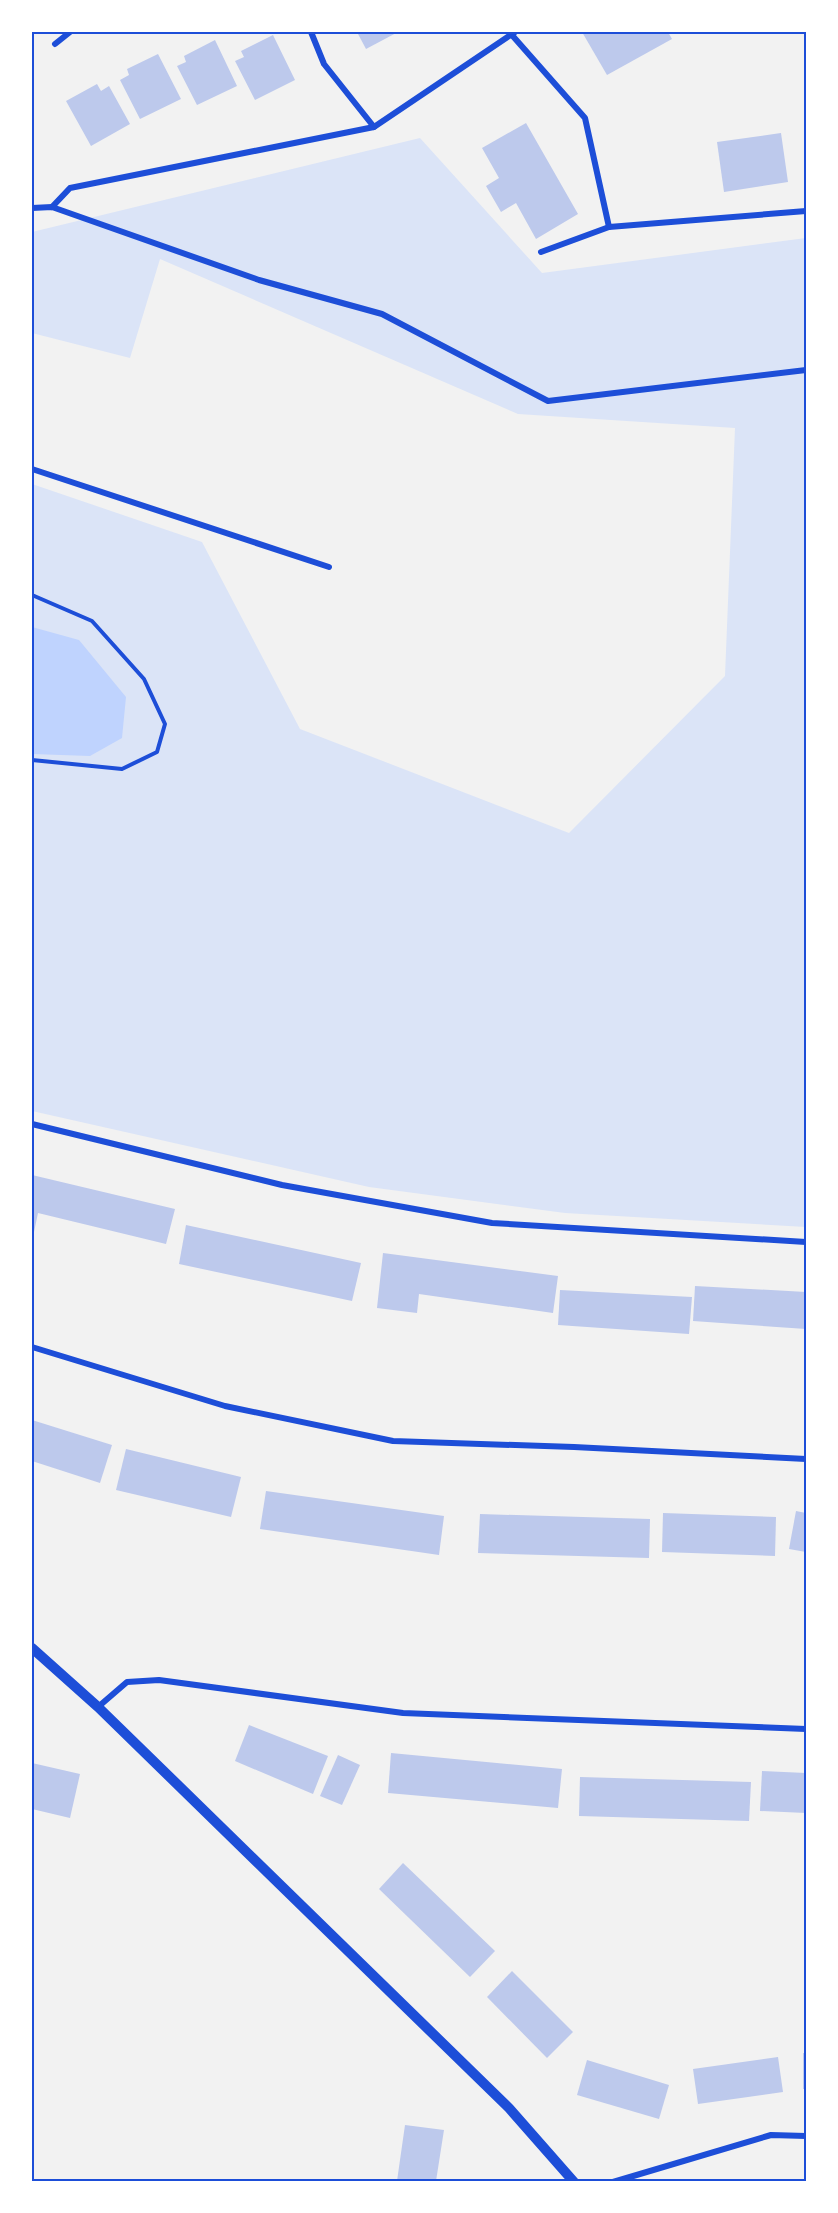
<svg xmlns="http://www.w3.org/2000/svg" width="838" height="2213" font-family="Lora,serif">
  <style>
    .green { fill: #dbe4f7 }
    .water { fill: #bfd3fe }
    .building { fill: #bdc9ec }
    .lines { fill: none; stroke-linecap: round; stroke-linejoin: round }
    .path { stroke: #1d4ed8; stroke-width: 4 }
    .minor { stroke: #1d4ed8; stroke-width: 6 }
    .tertiary { stroke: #1d4ed8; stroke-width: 10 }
    .neatline { fill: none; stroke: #1d4ed8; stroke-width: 2 }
  </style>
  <rect width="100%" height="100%" fill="#f2f2f2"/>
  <!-- green -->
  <path class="green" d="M 420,138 L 542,273 L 806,238 L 806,1227 L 565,1213 L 369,1187 L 32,1111 L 32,484 L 202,542 L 300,729 L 569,833 L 725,676 L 735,428 L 518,414 L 160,259 L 130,358 L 32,333 L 32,232 Z"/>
  <!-- water -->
  <path class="water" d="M 32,627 L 79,640 L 126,697 L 122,738 L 90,756 L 32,754 Z"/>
  <!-- building -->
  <g class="building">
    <path d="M 357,32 L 398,32 L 366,49 Z"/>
    <path d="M 582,32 L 668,32 L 672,39 L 607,75 Z"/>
    <path d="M 273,35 L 295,80 L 255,100 L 235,61 L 244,57 L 241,51 Z"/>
    <path d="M 215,40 L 237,86 L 197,105 L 177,66 L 186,62 L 184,56 Z"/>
    <path d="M 158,54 L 181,99 L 140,119 L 120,80 L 129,75 L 127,69 Z"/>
    <path d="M 97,84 L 101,91 L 109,86 L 130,124 L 91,146 L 66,101 Z"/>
    <path d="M 526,123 L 578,214 L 536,239 L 516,203 L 501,212 L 486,186 L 499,178 L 482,148 Z"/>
    <path d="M 781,133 L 788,182 L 724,192 L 717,142 Z"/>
    <path d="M 32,1175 L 175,1209 L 166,1244 L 38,1213 L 34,1232 L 32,1231 Z"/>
    <path d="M 186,1225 L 361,1263 L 352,1301 L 179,1264 Z"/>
    <path d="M 383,1253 L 558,1276 L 553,1313 L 419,1294 L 417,1313 L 377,1308 Z"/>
    <path d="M 695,1286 L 806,1292 L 806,1329 L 693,1321 Z"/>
    <path d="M 560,1290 L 692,1297 L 689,1334 L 558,1325 Z"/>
    <path d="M 32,1420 L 112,1445 L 100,1483 L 32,1461 Z"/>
    <path d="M 126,1449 L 241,1477 L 231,1517 L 116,1490 Z"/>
    <path d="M 266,1491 L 444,1516 L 439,1555 L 260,1529 Z"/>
    <path d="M 796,1511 L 806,1513 L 806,1552 L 789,1549 Z"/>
    <path d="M 663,1513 L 776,1517 L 775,1556 L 662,1552 Z"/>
    <path d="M 480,1514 L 650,1519 L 649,1558 L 478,1553 Z"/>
    <path d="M 249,1725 L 328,1756 L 313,1794 L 235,1761 Z"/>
    <path d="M 391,1753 L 562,1769 L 558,1808 L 388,1793 Z"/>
    <path d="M 338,1755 L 360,1765 L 342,1805 L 320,1796 Z"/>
    <path d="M 32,1763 L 80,1774 L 70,1818 L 32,1809 Z"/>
    <path d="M 762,1771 L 806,1773 L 806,1813 L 760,1811 Z"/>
    <path d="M 580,1777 L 751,1782 L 749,1821 L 579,1816 Z"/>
    <path d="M 403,1863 L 495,1951 L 470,1977 L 379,1889 Z"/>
    <path d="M 512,1971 L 573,2032 L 547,2058 L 487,1997 Z"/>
    <rect x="803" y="2053" width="3" height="36"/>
    <path d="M 778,2057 L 783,2092 L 698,2104 L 693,2069 Z"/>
    <path d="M 587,2060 L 669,2085 L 659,2119 L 577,2095 Z"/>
    <path d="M 405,2125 L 444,2130 L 436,2181 L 397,2181 Z"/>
  </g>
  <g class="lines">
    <!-- path -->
    <path class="path" d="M 32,595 L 92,621 L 144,679 L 165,724 L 157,752 L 122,769 L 32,760"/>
    <!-- minor -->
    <g class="minor">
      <path d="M 311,32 L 324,64 L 374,127"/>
      <path d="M 511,34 L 585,118 L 609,227"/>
      <path d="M 55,44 L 70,32"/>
      <path d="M 52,207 L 70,188 L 374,127 L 515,32"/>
      <path d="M 32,208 L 52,207 L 259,280 L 382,314 L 548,401 L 806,370"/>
      <path d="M 541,252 L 609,227 L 806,211"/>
      <path d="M 32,469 L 329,567"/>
      <path d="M 32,1124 L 282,1185 L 492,1223 L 806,1242"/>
      <path d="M 32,1347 L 225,1406 L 393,1441 L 574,1447 L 806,1459"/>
      <path d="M 98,1707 L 127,1682 L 159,1680 L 403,1713 L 806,1729"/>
      <path d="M 613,2182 L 771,2135 L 806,2136"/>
    </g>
    <!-- tertiary -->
    <path class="tertiary" d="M 32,1648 L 98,1707 L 509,2108 L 574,2182"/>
  </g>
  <!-- border -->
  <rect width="838" height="2213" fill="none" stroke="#ffffff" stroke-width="66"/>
  <rect x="33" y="33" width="772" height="2147" class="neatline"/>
</svg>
